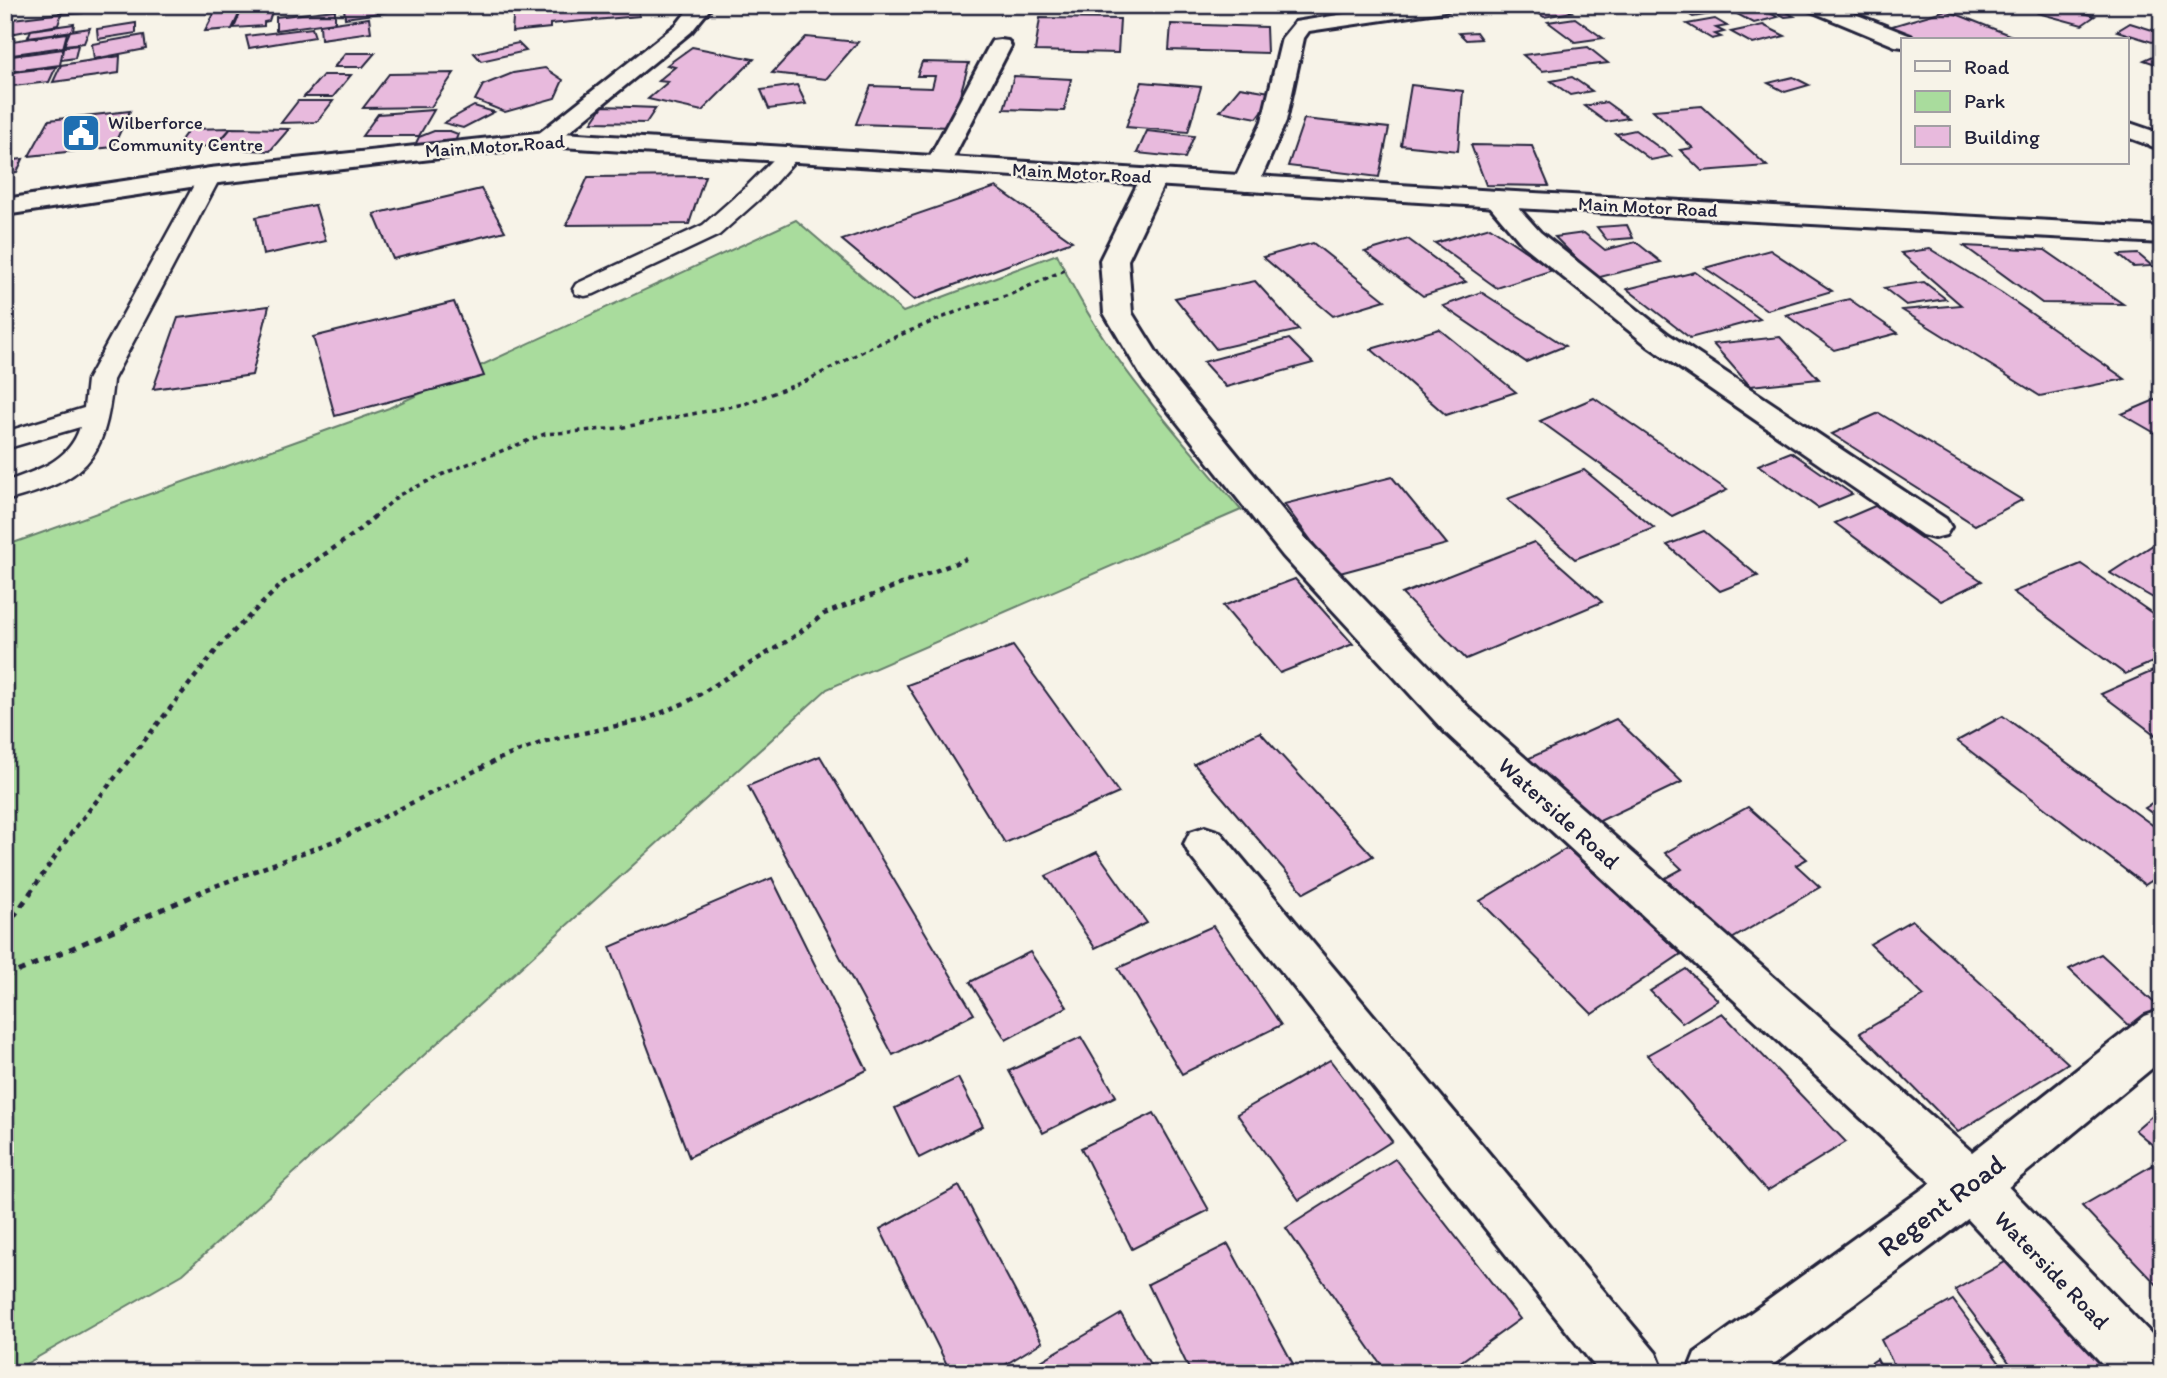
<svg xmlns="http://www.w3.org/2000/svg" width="2167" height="1378" font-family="Itim,sans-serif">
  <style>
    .green { fill: #a9dc9d; stroke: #667f6c; stroke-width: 2 }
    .building { fill: #e8badd; stroke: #22223b; stroke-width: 2 }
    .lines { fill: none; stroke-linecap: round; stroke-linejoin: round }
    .lane-casing { stroke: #22223b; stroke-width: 5 }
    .street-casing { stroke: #22223b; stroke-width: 6 }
    .secondary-casing { stroke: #22223b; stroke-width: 6 }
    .path-far2 { stroke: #22223b; stroke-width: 3.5; stroke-dasharray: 4.5 4.5; stroke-linecap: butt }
    .path-far1 { stroke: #22223b; stroke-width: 4.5; stroke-dasharray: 5 5; stroke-linecap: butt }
    .path { stroke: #22223b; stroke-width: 5; stroke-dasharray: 7 7; stroke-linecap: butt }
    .lane { fill: #f7f3e8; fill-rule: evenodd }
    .street { fill: #f7f3e8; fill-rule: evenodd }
    .secondary { fill: #f7f3e8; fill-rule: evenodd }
    .labels { text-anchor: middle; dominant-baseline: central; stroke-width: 5; stroke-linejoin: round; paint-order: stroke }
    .far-poi-label { font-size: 19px; fill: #22223b; stroke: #f7f3e8; text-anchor: start }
    .far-street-label { font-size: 19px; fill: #22223b; stroke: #f7f3e8 }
    .street-label { font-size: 23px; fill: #22223b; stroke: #f7f3e8 }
    .near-street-label { font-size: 28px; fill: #22223b; stroke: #f7f3e8 }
  </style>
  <rect width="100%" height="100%" fill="#f7f3e8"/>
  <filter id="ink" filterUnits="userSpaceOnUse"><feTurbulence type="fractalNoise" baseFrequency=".0143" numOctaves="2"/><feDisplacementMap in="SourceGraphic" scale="14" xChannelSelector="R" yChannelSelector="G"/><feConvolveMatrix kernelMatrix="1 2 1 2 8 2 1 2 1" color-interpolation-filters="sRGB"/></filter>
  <g filter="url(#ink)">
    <!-- green -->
    <path class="green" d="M 796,220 L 903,312 L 1057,254 C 1102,354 1171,427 1241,510 L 827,689 L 183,1274 L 10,1373 L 5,1373 L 5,546 L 389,408 Z"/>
    <!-- building -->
    <g class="building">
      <path d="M 356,5 L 385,5 L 386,12 L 345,18 L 344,7 Z"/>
      <path d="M 514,5 L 638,5 L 639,16 L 550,24 L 550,28 L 512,32 Z"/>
      <path d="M 723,5 L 789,5 L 784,10 Z"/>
      <path d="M 1561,5 L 1572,12 L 1544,17 L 1532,9 Z"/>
      <path d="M 1763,5 L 1774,5 L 1794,16 L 1785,17 Z"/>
      <path d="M 2049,5 L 2054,5 L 2095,16 L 2082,25 L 2038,13 Z"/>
      <path d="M 274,6 L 269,21 L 264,22 L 264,26 L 234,28 L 242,9 Z"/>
      <path d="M 85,7 L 83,13 L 58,15 L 61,9 Z"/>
      <path d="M 1705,7 L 1717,13 L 1693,17 L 1682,10 Z"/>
      <path d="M 242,8 L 232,29 L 205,31 L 215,12 Z"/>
      <path d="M 1759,8 L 1778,17 L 1754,23 L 1735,13 Z"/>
      <path d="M 335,10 L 335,22 L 276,30 L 276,17 Z"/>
      <path d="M 1946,10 L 2022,40 L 1920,40 L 1889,27 Z"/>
      <path d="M 62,13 L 58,25 L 5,35 L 5,20 Z"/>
      <path d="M 369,18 L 371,32 L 321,39 L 320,25 Z"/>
      <path d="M 1040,18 L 1120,19 L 1118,53 L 1035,51 Z"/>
      <path d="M 1575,18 L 1603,38 L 1575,42 L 1548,22 Z"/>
      <path d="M 1715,19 L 1727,26 L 1716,28 L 1724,32 L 1715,34 L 1721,37 L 1712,39 L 1687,24 Z"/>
      <path d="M 136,23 L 136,33 L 98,39 L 97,29 Z"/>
      <path d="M 2130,23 L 2162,33 L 2162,36 L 2152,42 L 2117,31 Z"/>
      <path d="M 74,24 L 73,31 L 28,37 L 31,30 Z"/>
      <path d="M 1171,24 L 1266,27 L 1267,53 L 1169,50 Z"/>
      <path d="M 1763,25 L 1785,36 L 1753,44 L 1731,32 Z"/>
      <path d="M 90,28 L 84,43 L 64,45 L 70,31 Z"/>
      <path d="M 312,28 L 315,37 L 249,48 L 246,36 Z"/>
      <path d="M 1476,32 L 1481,39 L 1466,40 L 1459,33 Z"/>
      <path d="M 67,33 L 63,48 L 5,56 L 5,42 Z"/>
      <path d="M 144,35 L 146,49 L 94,59 L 92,44 Z"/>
      <path d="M 806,37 L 858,42 L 826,79 L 772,73 Z"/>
      <path d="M 518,43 L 526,51 L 481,61 L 474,53 Z"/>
      <path d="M 78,45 L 75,58 L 18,66 L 22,53 Z"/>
      <path d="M 692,47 L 754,59 L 702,111 L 648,99 L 668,82 L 658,81 L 675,67 L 667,65 Z"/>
      <path d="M 1588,47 L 1608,63 L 1542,71 L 1523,55 Z"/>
      <path d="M 63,49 L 60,65 L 5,72 L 5,57 Z"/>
      <path d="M 2162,52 L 2162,66 L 2144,60 Z"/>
      <path d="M 346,53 L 375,53 L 363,67 L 334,67 Z"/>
      <path d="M 120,56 L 119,73 L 53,82 L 61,65 Z"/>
      <path d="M 922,62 L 969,63 L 951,127 L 856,124 L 871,86 L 932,88 L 935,76 L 917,76 Z"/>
      <path d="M 56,67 L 49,82 L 5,87 L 5,73 Z"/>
      <path d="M 545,68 L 563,80 L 555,98 L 505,112 L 475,100 L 483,85 L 513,73 Z"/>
      <path d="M 454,73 L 431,107 L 363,108 L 389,74 Z"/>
      <path d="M 323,75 L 351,75 L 333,97 L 304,97 Z"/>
      <path d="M 1014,76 L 1071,79 L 1064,111 L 1004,109 Z"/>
      <path d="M 1572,77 L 1592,91 L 1570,95 L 1551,81 Z"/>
      <path d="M 1793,77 L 1809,85 L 1785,92 L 1768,83 Z"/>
      <path d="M 1142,82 L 1201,87 L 1188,132 L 1126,127 Z"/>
      <path d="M 797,85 L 806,104 L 769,109 L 761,90 Z"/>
      <path d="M 1411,85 L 1463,91 L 1458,151 L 1401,145 Z"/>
      <path d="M 1240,87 L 1276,93 L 1257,118 L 1220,111 Z"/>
      <path d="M 298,101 L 333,101 L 317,122 L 281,123 Z"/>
      <path d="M 1606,102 L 1628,118 L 1606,122 L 1584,106 Z"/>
      <path d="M 474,106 L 494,112 L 463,128 L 444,123 Z"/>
      <path d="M 603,106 L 656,108 L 646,123 L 592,122 Z"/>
      <path d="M 1702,106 L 1767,166 L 1702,171 L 1680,150 L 1693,148 L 1653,110 Z"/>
      <path d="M 434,110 L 419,136 L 362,136 L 378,114 Z"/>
      <path d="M 130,111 L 113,147 L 29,156 L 49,120 Z"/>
      <path d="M 1304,119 L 1389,128 L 1379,177 L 1288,166 Z"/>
      <path d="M 231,128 L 289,129 L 270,151 L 215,148 Z"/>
      <path d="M 231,128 L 215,146 L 176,147 L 189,129 Z"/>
      <path d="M 1635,130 L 1671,156 L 1651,160 L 1616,134 Z"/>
      <path d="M 434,131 L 450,131 L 458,134 L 455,142 L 437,148 L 424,148 L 416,143 L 419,137 Z"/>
      <path d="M 1147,131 L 1194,136 L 1185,158 L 1137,153 Z"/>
      <path d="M 1471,145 L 1532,146 L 1549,186 L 1486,185 Z"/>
      <path d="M 23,159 L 17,172 L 5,173 L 5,161 Z"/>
      <path d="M 705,176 L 689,224 L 566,225 L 588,177 Z"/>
      <path d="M 996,187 L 1072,241 L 914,300 L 842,240 Z"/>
      <path d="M 481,189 L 505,231 L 393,259 L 374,214 Z"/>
      <path d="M 315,205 L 326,241 L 263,255 L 256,217 Z"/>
      <path d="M 1627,225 L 1633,238 L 1607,240 L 1597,227 Z"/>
      <path d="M 1490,227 L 1553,270 L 1497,288 L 1435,243 Z"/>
      <path d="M 1584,233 L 1605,250 L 1636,242 L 1661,262 L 1596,278 L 1555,237 Z"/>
      <path d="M 1408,239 L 1466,282 L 1423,296 L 1365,252 Z"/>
      <path d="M 1313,243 L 1385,300 L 1333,316 L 1263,257 Z"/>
      <path d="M 1964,246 L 2045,250 L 2123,304 L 2042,303 Z"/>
      <path d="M 1930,249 L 2002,293 L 2125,379 L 2040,396 L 1902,310 L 1961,305 L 1901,253 Z"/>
      <path d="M 1770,250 L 1832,291 L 1767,310 L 1705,268 Z"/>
      <path d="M 2138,254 L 2152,266 L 2133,267 L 2119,255 Z"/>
      <path d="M 1695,272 L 1760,319 L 1690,338 L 1627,289 Z"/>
      <path d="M 1255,281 L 1299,330 L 1216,349 L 1175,298 Z"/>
      <path d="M 1924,282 L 1946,299 L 1906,305 L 1884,288 Z"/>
      <path d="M 1481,292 L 1565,346 L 1526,362 L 1443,306 Z"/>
      <path d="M 1849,299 L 1898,333 L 1834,350 L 1786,315 Z"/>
      <path d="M 454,302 L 484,376 L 335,416 L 313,337 Z"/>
      <path d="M 269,306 L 252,375 L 153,389 L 178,318 Z"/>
      <path d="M 1439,329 L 1516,392 L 1446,415 L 1371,349 Z"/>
      <path d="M 1780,337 L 1819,379 L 1750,386 L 1713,344 Z"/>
      <path d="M 1289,339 L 1313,363 L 1226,387 L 1203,362 Z"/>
      <path d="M 2162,397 L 2162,437 L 2122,414 Z"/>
      <path d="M 1594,398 L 1727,490 L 1672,516 L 1540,421 Z"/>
      <path d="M 1879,413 L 2022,500 L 1975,525 L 1832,434 Z"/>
      <path d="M 1791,452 L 1852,494 L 1818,508 L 1758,465 Z"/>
      <path d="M 1584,470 L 1654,528 L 1575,559 L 1507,499 Z"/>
      <path d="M 1392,477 L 1447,544 L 1336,574 L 1284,504 Z"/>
      <path d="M 1875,506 L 1982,581 L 1941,601 L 1835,523 Z"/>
      <path d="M 1704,531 L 1758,576 L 1720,591 L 1667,545 Z"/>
      <path d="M 1534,542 L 1602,602 L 1466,659 L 1402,594 Z"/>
      <path d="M 2153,545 L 2162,550 L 2162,603 L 2110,573 Z"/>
      <path d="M 2081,564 L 2162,620 L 2162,658 L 2125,674 L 2013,592 Z"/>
      <path d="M 1295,579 L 1353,644 L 1280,673 L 1223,606 Z"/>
      <path d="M 1013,646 L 1119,793 L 1005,843 L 907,685 Z"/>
      <path d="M 2162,667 L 2162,740 L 2101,694 Z"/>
      <path d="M 2003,716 L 2162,832 L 2162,874 L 2145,885 L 1957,741 Z"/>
      <path d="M 1616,719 L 1682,782 L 1566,837 L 1503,770 Z"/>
      <path d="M 1260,732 L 1373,856 L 1304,893 L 1194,764 Z"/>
      <path d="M 820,756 L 974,1014 L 893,1055 L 748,786 Z"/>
      <path d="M 2162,798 L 2162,821 L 2145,808 Z"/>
      <path d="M 1748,807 L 1807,859 L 1796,865 L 1820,887 L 1713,950 L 1649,887 L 1682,869 L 1665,853 Z"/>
      <path d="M 1567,848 L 1681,954 L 1592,1014 L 1480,901 Z"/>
      <path d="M 1097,852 L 1147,923 L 1095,948 L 1046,876 Z"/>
      <path d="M 772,878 L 867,1070 L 689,1157 L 610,947 Z"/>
      <path d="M 1912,920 L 2068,1063 L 1958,1132 L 1860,1033 L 1924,996 L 1870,944 Z"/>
      <path d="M 1213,926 L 1281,1025 L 1182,1074 L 1118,968 Z"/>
      <path d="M 1030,952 L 1067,1007 L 1006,1040 L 970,982 Z"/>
      <path d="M 2101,954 L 2162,1010 L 2162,1016 L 2134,1030 L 2069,969 Z"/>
      <path d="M 1686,969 L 1718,1000 L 1682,1023 L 1650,991 Z"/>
      <path d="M 1722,1013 L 1846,1142 L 1767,1191 L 1647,1055 Z"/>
      <path d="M 1081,1037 L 1116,1096 L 1043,1133 L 1009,1071 Z"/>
      <path d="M 1330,1060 L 1392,1141 L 1299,1200 L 1237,1114 Z"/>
      <path d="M 958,1078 L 983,1126 L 919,1158 L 895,1108 Z"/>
      <path d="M 2162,1107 L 2162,1153 L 2135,1130 Z"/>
      <path d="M 1154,1113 L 1209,1210 L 1132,1249 L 1081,1148 Z"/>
      <path d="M 1395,1159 L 1520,1319 L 1445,1373 L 1387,1373 L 1286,1228 Z"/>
      <path d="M 2153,1165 L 2162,1174 L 2162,1290 L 2082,1206 Z"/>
      <path d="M 959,1186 L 1042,1342 L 992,1373 L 951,1373 L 880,1229 Z"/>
      <path d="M 1228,1244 L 1298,1373 L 1191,1373 L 1148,1284 Z"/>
      <path d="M 2007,1261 L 2122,1373 L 2017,1373 L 1955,1290 Z"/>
      <path d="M 1953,1300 L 2007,1373 L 1898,1373 L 1881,1340 Z"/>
      <path d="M 1121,1314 L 1155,1373 L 1040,1373 L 1036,1364 Z"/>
      <path d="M 1877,1359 L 1884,1373 L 1856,1373 Z"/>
    </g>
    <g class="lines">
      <!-- lane casing -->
      <g class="lane-casing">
        <g id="lane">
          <path d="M 790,148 L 797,150 L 801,154 L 797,158 L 763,196 L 719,235 L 594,294 L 585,296 L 576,294 L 573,289 L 576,284 L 703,225 L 747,186 L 783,150 Z"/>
          <path d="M 210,170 L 218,171 L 221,176 L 113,380 C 105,462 86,480 5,501 L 5,482 C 37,470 69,462 80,427 L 5,449 L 5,432 L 84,408 L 87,380 L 199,176 L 202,171 Z"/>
        </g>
      </g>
      <!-- street casing -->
      <g class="street-casing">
        <g id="street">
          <path d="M 692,5 L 713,5 L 691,32 L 554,144 L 546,146 L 538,144 L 534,139 L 538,134 L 677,24 Z"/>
          <path d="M 1400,5 L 1454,5 L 1451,9 L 1444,11 L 1309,31 L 1304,38 L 1286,121 L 1259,183 L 1255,188 L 1246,191 L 1237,188 L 1233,183 L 1262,121 L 1282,38 L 1295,22 Z"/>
          <path d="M 1803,5 L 1832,5 L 1911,36 L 1913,40 L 1903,40 L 1903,47 L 1895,46 L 1806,9 Z"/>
          <path d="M 1000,40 L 1008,41 L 1011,46 L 950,164 L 947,169 L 938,171 L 929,169 L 926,164 L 989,46 L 992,41 Z"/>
          <path d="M 2127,122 L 2162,134 L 2162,150 L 2127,137 Z"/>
          <path d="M 1154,169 L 1163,172 L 1167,177 L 1128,260 L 1132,313 L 1167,369 L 1307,540 L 1473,712 L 1989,1167 L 2162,1345 L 2162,1373 L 2111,1373 L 1953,1203 L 1445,732 L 1283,556 L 1143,379 L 1104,313 L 1100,260 L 1141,177 L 1145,172 Z"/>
          <path d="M 1497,191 L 1506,194 L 1540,232 L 1668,334 L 1946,519 L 1951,527 L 1946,535 L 1934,538 L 1922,535 L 1648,346 L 1522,244 L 1484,199 L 1488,194 Z"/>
          <path d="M 1205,827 L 1220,832 L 1656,1353 L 1664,1373 L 1600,1373 L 1190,856 L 1184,844 L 1190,832 Z"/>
        </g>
      </g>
      <!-- secondary casing -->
      <g class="secondary-casing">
        <g id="secondary">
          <path d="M 546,132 L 1497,191 L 2162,227 L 2162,243 L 1497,207 L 546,146 L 210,184 L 5,215 L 5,199 L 210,168 Z"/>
          <path d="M 2162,1010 L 2162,1060 L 1989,1203 L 1762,1373 L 1687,1373 L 1695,1353 L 1953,1167 L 2145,1016 Z"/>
        </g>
      </g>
      <!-- path-far2 -->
      <path class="path-far2" d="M 373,518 L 399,495 L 450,471 L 545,434 L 619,428 L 744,404 L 806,381 L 873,346 L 961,310 L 1009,295 L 1067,269"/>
      <!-- path-far1 -->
      <g class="path-far1">
        <path d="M 30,893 L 75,828 L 222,643 L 284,582 L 353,535 L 375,516"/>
        <path d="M 197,893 L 342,838 L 499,759 L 546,741 L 644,720 L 687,702 L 792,638 L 824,614 L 966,559"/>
      </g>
      <!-- path -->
      <g class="path">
        <path d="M 5,929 L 31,892"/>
        <path d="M 5,977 L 202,892"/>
      </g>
      <!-- lane -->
      <use href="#lane" class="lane"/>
      <!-- street -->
      <use href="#street" class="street"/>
      <!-- secondary -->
      <use href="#secondary" class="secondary"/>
    </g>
  </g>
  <!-- icons -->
  <defs>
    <g id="civic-square" transform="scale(2.0125)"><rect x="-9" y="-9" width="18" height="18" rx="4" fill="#1f6fb2" stroke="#f7f3e8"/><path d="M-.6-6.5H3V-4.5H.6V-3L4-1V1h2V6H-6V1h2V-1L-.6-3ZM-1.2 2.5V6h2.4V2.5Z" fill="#fff"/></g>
  </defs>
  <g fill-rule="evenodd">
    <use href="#civic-square" x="81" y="133"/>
  </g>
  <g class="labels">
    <!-- far-poi labels -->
    <g class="far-poi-label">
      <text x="108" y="122">Wilberforce<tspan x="108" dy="22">Community Centre</tspan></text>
    </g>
    <!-- far-street labels -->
    <g class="far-street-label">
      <text transform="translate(495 146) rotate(-4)">Main Motor Road</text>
      <text transform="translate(1082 173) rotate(3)">Main Motor Road</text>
      <text transform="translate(1648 207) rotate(3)">Main Motor Road</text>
    </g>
    <!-- street labels -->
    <g class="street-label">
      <text transform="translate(1559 813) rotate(42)">Waterside Road</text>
      <text transform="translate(2052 1270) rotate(46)">Waterside Road</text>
    </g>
    <!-- near-street labels -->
    <g class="near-street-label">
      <text transform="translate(1941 1205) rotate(-37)">Regent Road</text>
    </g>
  </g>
  <!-- margin -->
  <rect width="2167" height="1378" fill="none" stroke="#f7f3e8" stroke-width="28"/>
  <rect x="14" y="14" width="2139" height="1350" fill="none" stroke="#22223b" stroke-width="2.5" filter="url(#ink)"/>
  <!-- legend -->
  <rect x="1901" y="38" width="228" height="126" fill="#f7f3e8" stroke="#a29fa3" stroke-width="2"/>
  <rect x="1915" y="61" width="35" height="10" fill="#f7f3e8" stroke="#a29fa3" stroke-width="2"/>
  <text x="1964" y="74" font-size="21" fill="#22223b">Road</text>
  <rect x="1915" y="91" width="35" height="21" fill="#a9dc9d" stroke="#a29fa3" stroke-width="2"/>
  <text x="1964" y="108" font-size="21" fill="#22223b">Park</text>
  <rect x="1915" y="126" width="35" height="21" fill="#e8badd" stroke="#a29fa3" stroke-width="2"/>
  <text x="1964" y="144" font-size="21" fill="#22223b">Building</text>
</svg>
